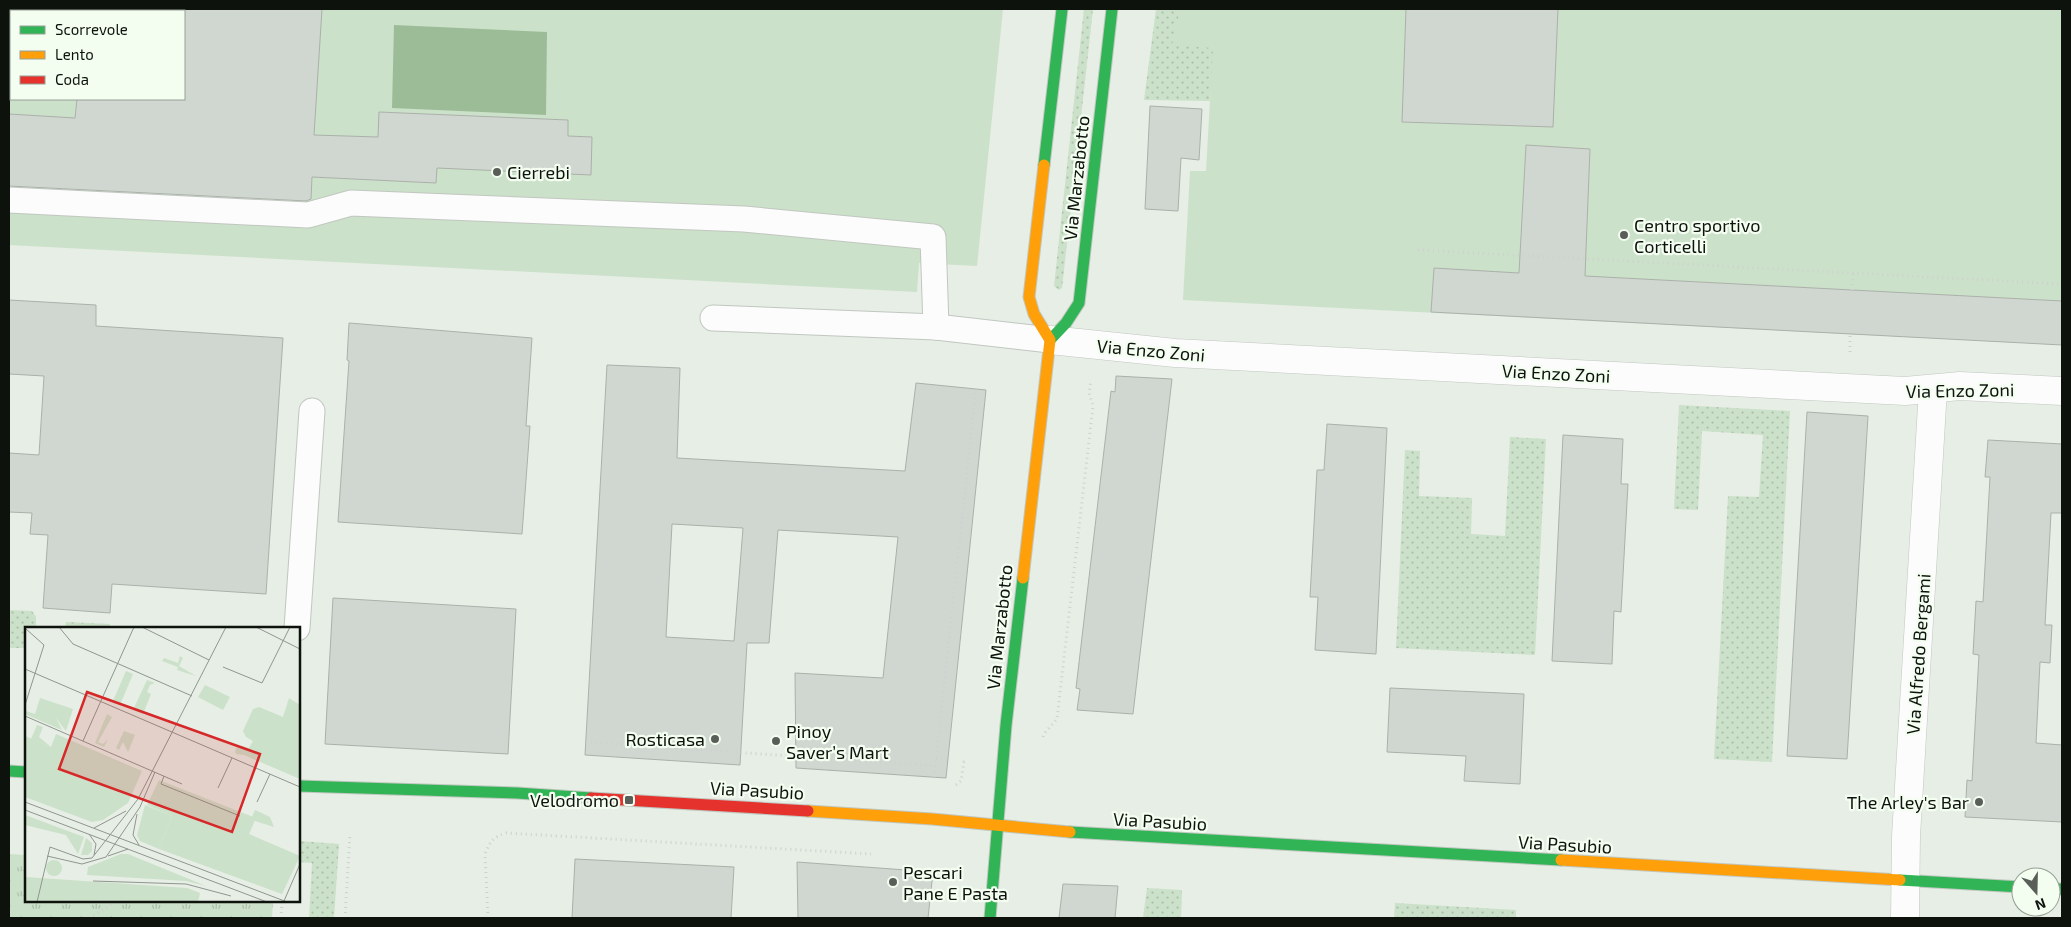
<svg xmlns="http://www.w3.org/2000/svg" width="2071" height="927" font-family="'Exo 2',sans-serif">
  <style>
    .grass { fill: url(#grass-dots) }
    .park { fill: url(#park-tufts) }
    .pitch { fill: #cce1c9; fill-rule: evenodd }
    .water { fill: #9cbc97 }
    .building { fill: #d0d7d0; stroke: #abb1aa; fill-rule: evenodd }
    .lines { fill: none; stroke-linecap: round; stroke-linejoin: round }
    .lane-casing { stroke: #c1c7c0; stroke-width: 27 }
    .street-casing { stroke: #c1c7c0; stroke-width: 29 }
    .fast-casing { stroke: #c1c7c0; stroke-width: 13 }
    .slow-casing { stroke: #c1c7c0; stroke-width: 13 }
    .jam-casing { stroke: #c1c7c0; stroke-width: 13 }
    .path { stroke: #ced1ce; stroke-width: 3; stroke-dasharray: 1 4; stroke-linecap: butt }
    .lane { stroke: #fbfcfb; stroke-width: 25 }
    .street { stroke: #fbfcfb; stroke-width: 28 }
    .fast { stroke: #30b455; stroke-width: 11 }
    .slow { stroke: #ff9f0a; stroke-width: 11 }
    .jam { stroke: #e5322d; stroke-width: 11 }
    .poi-dot { fill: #595f58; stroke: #f3fef1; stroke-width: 2 }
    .labels { text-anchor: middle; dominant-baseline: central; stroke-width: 4.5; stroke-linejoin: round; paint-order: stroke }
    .poi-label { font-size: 18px; fill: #0d120c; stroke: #f3fef1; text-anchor: start }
    .street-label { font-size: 18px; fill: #0d120c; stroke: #f3fef1 }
    .inset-road { fill: none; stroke: #8f968e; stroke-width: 1 }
    .view { fill: #d62828; fill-opacity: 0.15; stroke: #d62828; stroke-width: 2.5 }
    .inset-edge { fill: none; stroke: #0d120c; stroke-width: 2.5 }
  </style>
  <defs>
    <pattern id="grass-dots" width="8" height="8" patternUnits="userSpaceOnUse" patternTransform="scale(1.25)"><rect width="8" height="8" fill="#cce1c9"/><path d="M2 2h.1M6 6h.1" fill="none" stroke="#aec0ab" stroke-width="1.8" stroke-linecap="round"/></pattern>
    <pattern id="park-tufts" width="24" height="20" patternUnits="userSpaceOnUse" patternTransform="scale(1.25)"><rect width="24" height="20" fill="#cce1c9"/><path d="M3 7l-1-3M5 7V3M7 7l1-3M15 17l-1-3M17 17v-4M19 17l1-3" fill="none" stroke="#aec0ab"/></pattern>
  </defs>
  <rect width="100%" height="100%" fill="#e6eee5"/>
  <!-- grass -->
  <g class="grass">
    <path d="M 1084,9 L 1093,9 L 1062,288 L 1059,290 L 1054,286 Z"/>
    <path d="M 1156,9 L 1300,9 L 1211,90 L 1210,101 L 1144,100 Z"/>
    <path d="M 1679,405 L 1790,411 L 1772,762 L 1714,759 L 1728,496 L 1759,497 L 1763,435 L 1702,431 L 1698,510 L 1674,509 Z"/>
    <path d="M 1510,437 L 1546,439 L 1535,655 L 1396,648 L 1405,450 L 1420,451 L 1419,496 L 1472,498 L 1471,534 L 1505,536 Z"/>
    <path d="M 9,610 L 32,611 L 36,617 L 36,628 L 26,628 L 26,648 L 9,648 Z"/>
    <path d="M 66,622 L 110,624 L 109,628 L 65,628 Z"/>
    <path d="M 299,841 L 339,844 L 334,918 L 309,918 L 312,863 L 299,862 Z"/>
    <path d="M 1147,888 L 1182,890 L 1181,918 L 1143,918 Z"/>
    <path d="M 1395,903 L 1516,910 L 1516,918 L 1394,918 Z"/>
  </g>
  <!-- park -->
  <path class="park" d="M 9,854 L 26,855 L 26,901 L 273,901 L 272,918 L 9,918 Z"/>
  <!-- pitch -->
  <g class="pitch">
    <path d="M 9,9 L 1003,9 L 977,266 L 919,263 L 917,292 L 9,245 ZM 11,11 L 184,11 L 184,99 L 11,99 Z"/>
    <path d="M 1180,9 L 2062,9 L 2062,345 L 1183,300 L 1190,171 L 1206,171 L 1213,48 L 1172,45 Z"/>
  </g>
  <!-- water -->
  <path class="water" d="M 394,25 L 547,32 L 546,115 L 392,108 Z"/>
  <!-- building -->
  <g class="building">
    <path d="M 184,9 L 322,9 L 314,135 L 378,137 L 379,112 L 568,120 L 568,136 L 592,137 L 591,175 L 437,168 L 436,183 L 312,177 L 311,199 L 306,201 L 9,186 L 9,114 L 75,118 L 77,99 L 184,99 Z"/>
    <path d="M 1406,9 L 1558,9 L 1553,127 L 1402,122 Z"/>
    <path d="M 1150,106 L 1202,109 L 1199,160 L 1181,158 L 1178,211 L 1145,209 Z"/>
    <path d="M 1526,145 L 1590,149 L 1585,276 L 2062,301 L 2062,345 L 1431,312 L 1434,268 L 1519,273 Z"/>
    <path d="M 9,300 L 96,305 L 96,326 L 283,338 L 266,594 L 112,584 L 110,613 L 43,608 L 48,535 L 30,534 L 32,513 L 9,512 L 9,453 L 39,455 L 44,376 L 9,374 Z"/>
    <path d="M 349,323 L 532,338 L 526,426 L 530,426 L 522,534 L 338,522 L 349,361 L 347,360 Z"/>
    <path d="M 607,365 L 680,368 L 677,458 L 905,471 L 916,383 L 986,390 L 946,778 L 796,768 L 795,673 L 883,678 L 898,537 L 778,530 L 769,643 L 747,643 L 740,765 L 585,755 ZM 672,524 L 743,528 L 734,641 L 666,637 Z"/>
    <path d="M 1116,376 L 1172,379 L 1133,714 L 1077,710 L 1080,689 L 1076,688 L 1111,391 L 1115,392 Z"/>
    <path d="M 1807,412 L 1868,416 L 1847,759 L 1787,756 Z"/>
    <path d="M 1327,424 L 1387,428 L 1376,654 L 1315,650 L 1318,597 L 1310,597 L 1317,470 L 1324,470 Z"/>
    <path d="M 1563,435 L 1623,439 L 1621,484 L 1628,484 L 1621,612 L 1614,611 L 1612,664 L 1552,661 Z"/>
    <path d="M 1988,440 L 2062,444 L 2062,513 L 2051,513 L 2045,625 L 2052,625 L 2050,663 L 2040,662 L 2036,743 L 2062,745 L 2062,822 L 1965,817 L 1967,780 L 1972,781 L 1979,655 L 1973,654 L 1976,601 L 1983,602 L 1990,477 L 1985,477 Z"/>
    <path d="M 333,598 L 516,609 L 508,754 L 325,744 Z"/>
    <path d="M 1390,688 L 1524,694 L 1520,784 L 1464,781 L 1466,756 L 1387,752 Z"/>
    <path d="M 575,859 L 734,867 L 731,918 L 572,918 Z"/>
    <path d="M 797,862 L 933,872 L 928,918 L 798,918 Z"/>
    <path d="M 1063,884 L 1118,886 L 1115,918 L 1059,918 Z"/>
  </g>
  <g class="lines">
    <!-- lane casing -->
    <g class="lane-casing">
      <g id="lane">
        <path d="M 9,200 L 308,215 L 351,203 L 744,219 L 933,237 L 936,327"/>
        <path d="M 713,318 L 936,327 L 1050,340"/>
        <path d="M 297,628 L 312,411"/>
      </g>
    </g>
    <!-- street casing -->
    <g class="street-casing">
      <g id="street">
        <path d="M 1050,340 L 1175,353 L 1653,378 L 1905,391 L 1960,386 L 2062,391"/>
        <path d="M 1905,918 L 1906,836 L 1933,389"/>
      </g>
    </g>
    <!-- fast casing -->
    <g class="fast-casing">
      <g id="fast">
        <path d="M 1044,165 L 1062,9"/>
        <path d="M 1050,340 L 1066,323 L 1079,303 L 1112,9"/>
        <path d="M 9,771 L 26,772"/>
        <path d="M 299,786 L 517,793 L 591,798"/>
        <path d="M 1070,832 L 1561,860"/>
        <path d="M 1900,880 L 2021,887"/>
        <path d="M 2051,889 L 2062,889"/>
        <path d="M 990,918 L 1006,725 L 1023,578"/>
      </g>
    </g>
    <!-- slow casing -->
    <g class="slow-casing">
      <g id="slow">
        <path d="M 1023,578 L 1050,340 L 1034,314 L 1029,297 L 1044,165"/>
        <path d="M 808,811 L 932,819 L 1070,832"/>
        <path d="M 1561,860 L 1900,880"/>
      </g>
    </g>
    <!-- jam casing -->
    <g class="jam-casing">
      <path id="jam" d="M 591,798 L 808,811"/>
    </g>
    <!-- path -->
    <g class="path">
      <path d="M 1418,250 L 2062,284"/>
      <path d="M 1852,290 L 1853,273"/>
      <path d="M 1850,352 L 1850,333"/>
      <path d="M 1043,737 L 1044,734 L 1057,719 L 1093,406 L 1089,393 L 1091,381"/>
      <path d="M 586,742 L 936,766"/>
      <path d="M 936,759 L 948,760"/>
      <path d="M 934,777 L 976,389"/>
      <path d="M 956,785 L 961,781 L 964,762 L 967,762"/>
      <path d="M 89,918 L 117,901"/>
      <path d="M 281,918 L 282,901"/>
      <path d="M 345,918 L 350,834"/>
      <path d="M 488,918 L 485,854 C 489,842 494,837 506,833 L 871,854"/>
    </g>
    <!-- lane -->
    <use href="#lane" class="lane"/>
    <!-- street -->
    <use href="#street" class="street"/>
    <!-- fast -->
    <use href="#fast" class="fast"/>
    <!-- slow -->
    <use href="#slow" class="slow"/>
    <!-- jam -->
    <use href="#jam" class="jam"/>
  </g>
  <!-- markers -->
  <g class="poi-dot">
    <circle cx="497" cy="172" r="5"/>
    <circle cx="1624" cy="235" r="5"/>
    <circle cx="715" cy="739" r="5"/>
    <circle cx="776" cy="741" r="5"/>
    <rect x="624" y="795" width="10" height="10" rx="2.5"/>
    <circle cx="1979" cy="802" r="5"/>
    <circle cx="893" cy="882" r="5"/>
  </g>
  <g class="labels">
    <!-- poi labels -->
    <g class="poi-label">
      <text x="507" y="172">Cierrebi</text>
      <text x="1634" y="225">Centro sportivo<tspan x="1634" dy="21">Corticelli</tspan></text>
      <text x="786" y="731">Pinoy<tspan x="786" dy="21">Saver’s Mart</tspan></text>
      <text x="705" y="739" text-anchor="end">Rosticasa</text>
      <text x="619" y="800" text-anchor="end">Velodromo</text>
      <text x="1969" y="802" text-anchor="end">The Arley's Bar</text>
      <text x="903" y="872">Pescari<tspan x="903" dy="21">Pane E Pasta</tspan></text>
    </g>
    <!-- street labels -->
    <g class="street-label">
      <text transform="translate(1076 178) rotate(-84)">Via Marzabotto</text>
      <text transform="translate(1151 350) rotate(5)">Via Enzo Zoni</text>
      <text transform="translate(1556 373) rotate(3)">Via Enzo Zoni</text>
      <text transform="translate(1960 390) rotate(-1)">Via Enzo Zoni</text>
      <text transform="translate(999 627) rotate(-84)">Via Marzabotto</text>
      <text transform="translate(1918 654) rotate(-86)">Via Alfredo Bergami</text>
      <text transform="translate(757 790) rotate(3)">Via Pasubio</text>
      <text transform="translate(1160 821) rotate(3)">Via Pasubio</text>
      <text transform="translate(1565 844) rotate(3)">Via Pasubio</text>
    </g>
  </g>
  <!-- overview -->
  <g transform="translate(25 627)">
    <rect width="275" height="275" fill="#e6eee5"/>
    <path d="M 155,29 L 158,31 L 154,39 L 171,49 L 152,43 L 153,40 L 137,34 L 139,31 L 153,36 ZM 101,44 L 108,47 L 95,78 L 88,74 ZM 122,53 L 130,56 L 125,58 L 122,65 L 126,67 L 118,87 L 108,83 ZM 15,71 L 48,82 L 41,104 L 31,91 L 37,103 L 0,87 L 1,84 L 10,87 ZM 82,87 L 87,90 L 73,115 L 78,117 L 83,112 L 79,120 L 70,116 ZM 12,98 L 18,100 L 14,110 L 26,120 L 6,112 ZM 99,104 L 110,108 L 103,125 L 98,115 L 94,123 L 91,121 ZM 120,178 L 147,189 L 134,222 L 115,214 L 112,208 ZM 230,183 L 245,190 L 249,200 L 230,194 L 227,190 ZM 0,188 L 59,210 L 53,227 L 41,208 L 0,198 ZM 61,211 L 67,216 L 67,224 L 63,228 L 56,228 ZM21 241a8 8 0 1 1 16 0a8 8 0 1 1-16 0Z" fill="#cce1c9"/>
    <path d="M 0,250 L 162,261 L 175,266 L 173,275 L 0,275 Z" fill="#cce1c9"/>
    <path d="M 264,71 L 275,78 L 275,152 L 219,128 L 211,127 L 210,124 L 213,118 L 224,121 L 228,114 L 221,110 L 218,104 L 228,82 L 234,80 L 258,90 ZM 96,227 L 103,227 L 181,259 L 161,254 L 62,248 L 63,240 Z" fill="#cce1c9"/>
    <path d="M 180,58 L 205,70 L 198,83 L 173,70 ZM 271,88 L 275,91 L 271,109 L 262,104 ZM 31,107 L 117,144 L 103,176 L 78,193 L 67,195 L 0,170 L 0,109 L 26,120 ZM 134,153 L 231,191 L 224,207 L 275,229 L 257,267 L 134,222 L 147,189 L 122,178 Z" fill="#cce1c9"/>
    <path class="inset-road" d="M 34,0 L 48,17 L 167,69M 117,0 L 184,33M 231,0 L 275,22M 198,40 L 237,56 L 265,0M 0,42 L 275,160M 0,78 L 19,18 L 1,2M 0,89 L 157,157M 58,114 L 109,0M 139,149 L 136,157 L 215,189M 193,161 L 207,131M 0,175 L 262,275M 232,175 L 245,147M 0,183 L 242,275M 112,187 L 108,208 L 114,218M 69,201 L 101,184M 64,207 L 71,217 L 69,228M 22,229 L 57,237 L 81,230 L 115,180 L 130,145M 83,229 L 103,222M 68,254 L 161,257 L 206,269M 259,274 L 275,237M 12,275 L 25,220 L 58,232 L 67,231 L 113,172 L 201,0"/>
    <path class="view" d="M 62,65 L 235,127 L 207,205 L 34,142 Z"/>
    <rect width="275" height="275" class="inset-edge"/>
  </g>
  <!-- border -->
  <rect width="2071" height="927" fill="none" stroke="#0d120c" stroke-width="20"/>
  <!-- legend -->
  <rect x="10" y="10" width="175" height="90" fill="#f3fef1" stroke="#97a095"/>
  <rect x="20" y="26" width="25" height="8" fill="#30b455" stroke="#97a095"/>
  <text x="55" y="35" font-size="15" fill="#0d120c">Scorrevole</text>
  <rect x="20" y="51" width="25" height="8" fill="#ff9f0a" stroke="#97a095"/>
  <text x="55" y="60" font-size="15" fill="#0d120c">Lento</text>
  <rect x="20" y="76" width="25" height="8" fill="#e5322d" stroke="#97a095"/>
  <text x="55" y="85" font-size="15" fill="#0d120c">Coda</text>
  <!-- north arrow -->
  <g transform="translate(2036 892) rotate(160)"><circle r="24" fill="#f3fef1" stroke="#97a095"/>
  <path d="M0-4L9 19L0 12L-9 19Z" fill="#595f58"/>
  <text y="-8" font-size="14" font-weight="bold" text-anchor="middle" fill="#0d120c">N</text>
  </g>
</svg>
